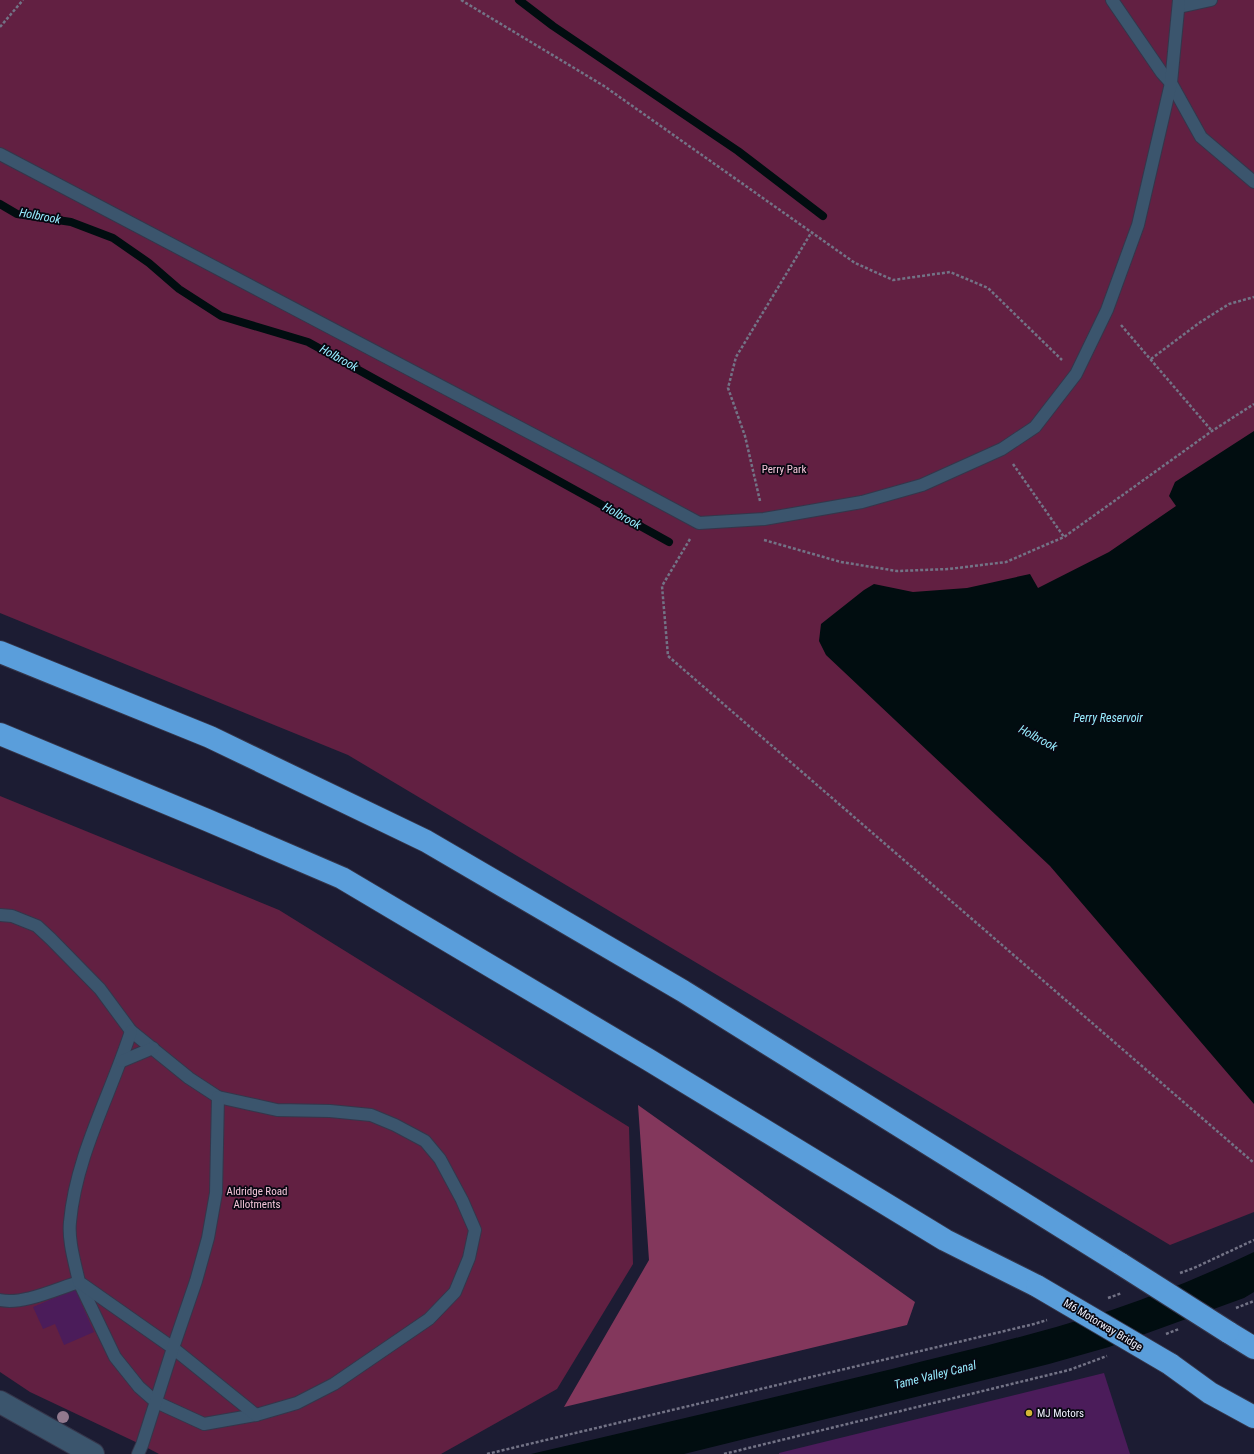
<svg xmlns="http://www.w3.org/2000/svg" width="1254" height="1454" font-family="'Roboto Condensed',sans-serif">
  <style>
    .green { fill: #622042 }
    .forest { fill: #83375c }
    .water { fill: #010d10 }
    .lines { fill: none; stroke-linecap: round; stroke-linejoin: round }
    .stream { stroke: #010d10; stroke-width: 8 }
    .building { fill: #4b1c5a }
    .service-casing { stroke: #35364b; stroke-width: 14 }
    .tertiary-casing { stroke: #35364b; stroke-width: 24 }
    .motorway-casing { stroke: #35364b; stroke-width: 24 }
    .path { stroke: #737386; stroke-width: 2.5; stroke-dasharray: 3 2; stroke-linecap: butt }
    .service { stroke: #3b556d; stroke-width: 12 }
    .tertiary { stroke: #3b556d; stroke-width: 22 }
    .motorway { stroke: #5a9edb; stroke-width: 22 }
    .motorway-bridge-casing { stroke: #35364b; stroke-width: 24; stroke-linecap: butt }
    .motorway-bridge { stroke: #5a9edb; stroke-width: 22 }
    .tree { fill: #92798e }
    .poi-dot { fill: #d3b635; stroke: #080812; stroke-width: 1.5 }
    .labels { text-anchor: middle; dominant-baseline: central; stroke-width: 3.5; stroke-linejoin: round; paint-order: stroke }
    .park-label { font-size: 11px; fill: #f3c5d8; stroke: #080812 }
    .street-label { font-size: 11px; fill: #eff1fd; stroke: #080812 }
    .poi-label { font-size: 11px; fill: #eff1fd; stroke: #080812; text-anchor: start }
    .water-label { font-size: 12px; font-style: italic; fill: #97edff; stroke: #080812 }
  </style>
  <rect width="100%" height="100%" fill="#1c1c33"/>
  <!-- green -->
  <g class="green">
    <path d="M 0,0 L 1254,0 L 1254,1212 L 1170,1245 L 348,755 L 0,613 Z"/>
    <path d="M 0,796 L 279,910 L 629,1127 L 633,1264 L 557,1389 L 441,1454 L 159,1454 L 142,1445 L 30,1392 L 0,1372 Z"/>
  </g>
  <!-- forest -->
  <path class="forest" d="M 638,1105 L 915,1302 L 907,1325 L 564,1407 L 649,1260 Z"/>
  <!-- water -->
  <g class="water">
    <path d="M 1254,431 L 1254,1104 L 1050,866 L 826,655 L 819,641 L 821,624 L 864,590 L 874,584 L 913,592 L 967,588 L 1030,574 L 1038,588 L 1109,552 L 1176,506 L 1169,496 L 1175,482 Z"/>
    <path d="M 1254,1252 L 1254,1292 L 1244,1298 L 1109,1347 L 1049,1364 L 684,1454 L 531,1454 C 652,1426 772,1398 892,1369 C 960,1352 1029,1336 1096,1315 C 1150,1298 1203,1276 1254,1252 Z"/>
  </g>
  <g class="lines">
    <!-- stream -->
    <g class="stream">
      <path d="M 519,0 L 553,26 L 738,151 L 823,216"/>
      <path d="M 0,204 L 17,214 L 71,222 L 113,238 L 149,263 L 179,289 L 221,316 L 308,342 L 669,542"/>
    </g>
  </g>
  <!-- building -->
  <g class="building">
    <path d="M 75,1289 L 94,1332 L 64,1345 L 55,1324 L 43,1329 L 33,1307 Z"/>
    <path d="M 1104,1373 L 1130,1454 L 779,1454 L 779,1453 Z"/>
  </g>
  <g class="lines">
    <!-- service casing -->
    <g class="service-casing">
      <g id="service">
        <path d="M 1112,0 L 1162,73 L 1171,83 L 1201,137 L 1254,182"/>
        <path d="M 1179,7 L 1211,0"/>
        <path d="M 0,154 L 589,464 L 699,523 L 764,519 L 862,502 L 922,485 L 1002,449 L 1035,427 L 1076,374 L 1107,310 L 1138,225 L 1171,83 L 1179,0"/>
        <path d="M 0,915 L 12,916 L 37,926 L 51,939 L 100,989 L 131,1031 L 189,1078 L 218,1097 L 277,1110 L 330,1111 L 371,1115 L 395,1125 L 425,1141 L 440,1159 L 462,1200 L 475,1230 L 469,1258 L 455,1292 L 429,1319 L 334,1384 L 297,1403 L 256,1415 L 204,1424 L 156,1402 L 139,1387 L 115,1357 L 79,1282 C 56,1289 23,1305 0,1300"/>
        <path d="M 131,1031 C 111,1094 76,1155 70,1222 C 68,1241 75,1263 79,1282 L 173,1348 L 256,1415"/>
        <path d="M 122,1061 L 153,1048"/>
        <path d="M 138,1454 L 142,1445 L 173,1348 L 196,1281 L 208,1238 L 216,1193 L 218,1097"/>
      </g>
    </g>
    <!-- tertiary casing -->
    <g class="tertiary-casing">
      <path id="tertiary" d="M 0,1402 L 93,1454"/>
    </g>
    <!-- motorway casing -->
    <g class="motorway-casing">
      <g id="motorway">
        <path d="M 0,652 L 210,737 L 426,841 L 683,991 L 1121,1264"/>
        <path d="M 0,734 L 207,820 L 342,878 L 649,1060 L 945,1240 L 1037,1286"/>
        <path d="M 1228,1332 L 1254,1348"/>
        <path d="M 1170,1364 L 1210,1393 L 1254,1417"/>
      </g>
    </g>
    <!-- path -->
    <g class="path">
      <path d="M 461,0 L 604,86 L 855,263 L 893,280 L 950,272 L 988,288 L 1062,360"/>
      <path d="M 0,27 L 23,0"/>
      <path d="M 1121,325 L 1212,431"/>
      <path d="M 1151,359 L 1199,323 L 1229,304 L 1254,297"/>
      <path d="M 1013,464 L 1064,537"/>
      <path d="M 760,501 L 745,436 L 728,388 L 736,357 L 811,233"/>
      <path d="M 690,539 L 662,586 L 668,656 L 1254,1163"/>
      <path d="M 764,540 L 841,562 L 897,571 L 949,569 L 1006,562 L 1064,537 L 1212,431 L 1254,404"/>
      <path d="M 1180,1273 L 1194,1268 L 1254,1240"/>
      <path d="M 1108,1298 L 1122,1293"/>
      <path d="M 1236,1308 L 1254,1301"/>
      <path d="M 1166,1334 L 1179,1329"/>
      <path d="M 487,1454 L 1034,1324 L 1047,1320"/>
      <path d="M 724,1454 L 1069,1370 L 1107,1356"/>
    </g>
    <!-- service -->
    <use href="#service" class="service"/>
    <!-- tertiary -->
    <use href="#tertiary" class="tertiary"/>
    <!-- motorway -->
    <use href="#motorway" class="motorway"/>
    <!-- motorway-bridge casing -->
    <g class="motorway-bridge-casing">
      <g id="motorway-bridge">
        <path d="M 1121,1264 L 1228,1332"/>
        <path d="M 1037,1286 L 1170,1364"/>
      </g>
    </g>
    <!-- motorway-bridge -->
    <use href="#motorway-bridge" class="motorway-bridge"/>
  </g>
  <!-- trees -->
  <circle class="tree" cx="63" cy="1417" r="6"/>
  <!-- markers -->
  <circle class="poi-dot" cx="1029" cy="1413" r="4"/>
  <g class="labels">
    <!-- park labels -->
    <g class="park-label">
      <text x="784" y="469">Perry Park</text>
      <text x="257" y="1191">Aldridge Road<tspan x="257" dy="13">Allotments</tspan></text>
    </g>
    <!-- street labels -->
    <g class="street-label">
      <text transform="translate(1103 1325) rotate(31)">M6 Motorway Bridge</text>
    </g>
    <!-- poi labels -->
    <g class="poi-label">
      <text x="1037" y="1413">MJ Motors</text>
    </g>
    <!-- water labels -->
    <g class="water-label">
      <text transform="translate(40 216) rotate(10)">Holbrook</text>
      <text transform="translate(339 358) rotate(29)">Holbrook</text>
      <text transform="translate(622 516) rotate(29)">Holbrook</text>
      <text x="1108" y="718">Perry Reservoir</text>
      <text transform="translate(1038 738) rotate(28)">Holbrook</text>
      <text transform="translate(935 1375) rotate(-14)">Tame Valley Canal</text>
    </g>
  </g>
</svg>
